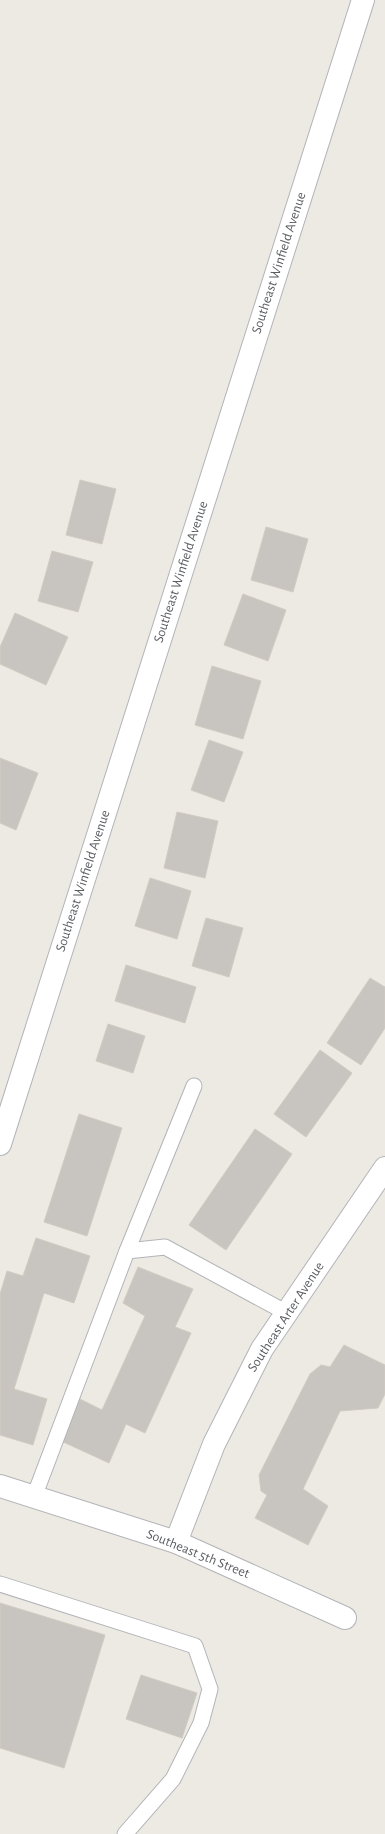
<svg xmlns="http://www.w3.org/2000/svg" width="385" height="1834" font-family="'Alegreya Sans',sans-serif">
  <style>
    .building { fill: #c8c4bf; stroke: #d1ccc1 }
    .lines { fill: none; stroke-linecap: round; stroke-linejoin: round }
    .lane-casing { stroke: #b3b4b9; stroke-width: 17 }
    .street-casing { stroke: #b3b4b9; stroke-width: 24 }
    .lane { stroke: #fff; stroke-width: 15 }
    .street { stroke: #fff; stroke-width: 22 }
    .labels { text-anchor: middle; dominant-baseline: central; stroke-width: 3; stroke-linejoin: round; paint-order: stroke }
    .street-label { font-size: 14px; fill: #5a5d62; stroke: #fff }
  </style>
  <rect width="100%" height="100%" fill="#eceae2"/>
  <!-- building -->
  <g class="building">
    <path d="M 80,480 L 116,489 L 102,544 L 66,535 Z"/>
    <path d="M 266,527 L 308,539 L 293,592 L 251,580 Z"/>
    <path d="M 52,551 L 93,562 L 78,612 L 38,601 Z"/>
    <path d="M 243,594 L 286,610 L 268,661 L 224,645 Z"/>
    <path d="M 15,613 L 68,637 L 46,685 L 0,664 L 0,647 Z"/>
    <path d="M 212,666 L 261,681 L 243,739 L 195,725 Z"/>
    <path d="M 209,740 L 243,752 L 224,802 L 191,790 Z"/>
    <path d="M 0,758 L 38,773 L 16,830 L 0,823 Z"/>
    <path d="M 177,812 L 218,821 L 205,878 L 164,868 Z"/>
    <path d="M 150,878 L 191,891 L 177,939 L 135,926 Z"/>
    <path d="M 206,918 L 243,928 L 229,977 L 192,966 Z"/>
    <path d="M 126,965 L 196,987 L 185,1023 L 115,1001 Z"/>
    <path d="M 370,978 L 385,987 L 385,1028 L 361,1065 L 327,1043 Z"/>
    <path d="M 108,1024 L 145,1036 L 133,1073 L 96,1061 Z"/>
    <path d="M 320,1050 L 352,1073 L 306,1137 L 274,1114 Z"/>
    <path d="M 79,1114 L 122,1128 L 87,1236 L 44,1222 Z"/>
    <path d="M 255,1129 L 292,1154 L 226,1250 L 189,1225 Z"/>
    <path d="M 36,1238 L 90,1256 L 74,1303 L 44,1293 L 14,1389 L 47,1399 L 33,1445 L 0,1435 L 0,1294 L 7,1271 L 23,1276 Z"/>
    <path d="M 138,1267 L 193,1289 L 175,1327 L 191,1333 L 145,1433 L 126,1424 L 109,1463 L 59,1440 L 78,1398 L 102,1410 L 145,1316 L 123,1303 Z"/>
    <path d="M 344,1345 L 385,1365 L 385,1394 L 378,1408 L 340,1411 L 303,1489 L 328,1506 L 308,1545 L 255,1518 L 267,1495 L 261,1491 L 259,1475 L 310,1374 L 321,1365 L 330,1367 Z"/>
    <path d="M 0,1603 L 105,1635 L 64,1768 L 0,1748 Z"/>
    <path d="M 141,1675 L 197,1693 L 182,1738 L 126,1719 Z"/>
  </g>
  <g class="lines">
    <!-- lane casing -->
    <g class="lane-casing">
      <g id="lane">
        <path d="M 127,1251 L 194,1086"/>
        <path d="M 34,1497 L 127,1251 L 165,1247 L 287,1313"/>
        <path d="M 0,1584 L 195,1646 L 210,1689 L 201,1723 L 173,1779 L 125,1834"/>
      </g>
    </g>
    <!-- street casing -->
    <g class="street-casing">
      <g id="street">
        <path d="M 0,1144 L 363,0"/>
        <path d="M 0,1486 L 176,1542 L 345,1618"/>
        <path d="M 176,1542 L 214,1444 L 262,1349 L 385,1168"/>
      </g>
    </g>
    <!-- lane -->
    <use href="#lane" class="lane"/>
    <!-- street -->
    <use href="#street" class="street"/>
  </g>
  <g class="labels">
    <!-- street labels -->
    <g class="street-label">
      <text transform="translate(279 263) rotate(-72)">Southeast Winfield Avenue</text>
      <text transform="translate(181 572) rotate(-72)">Southeast Winfield Avenue</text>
      <text transform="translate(83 881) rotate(-72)">Southeast Winfield Avenue</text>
      <text transform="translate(286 1317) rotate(-57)">Southeast Arter Avenue</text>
      <text transform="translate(198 1554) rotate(22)">Southeast 5th Street</text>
    </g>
  </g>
</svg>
